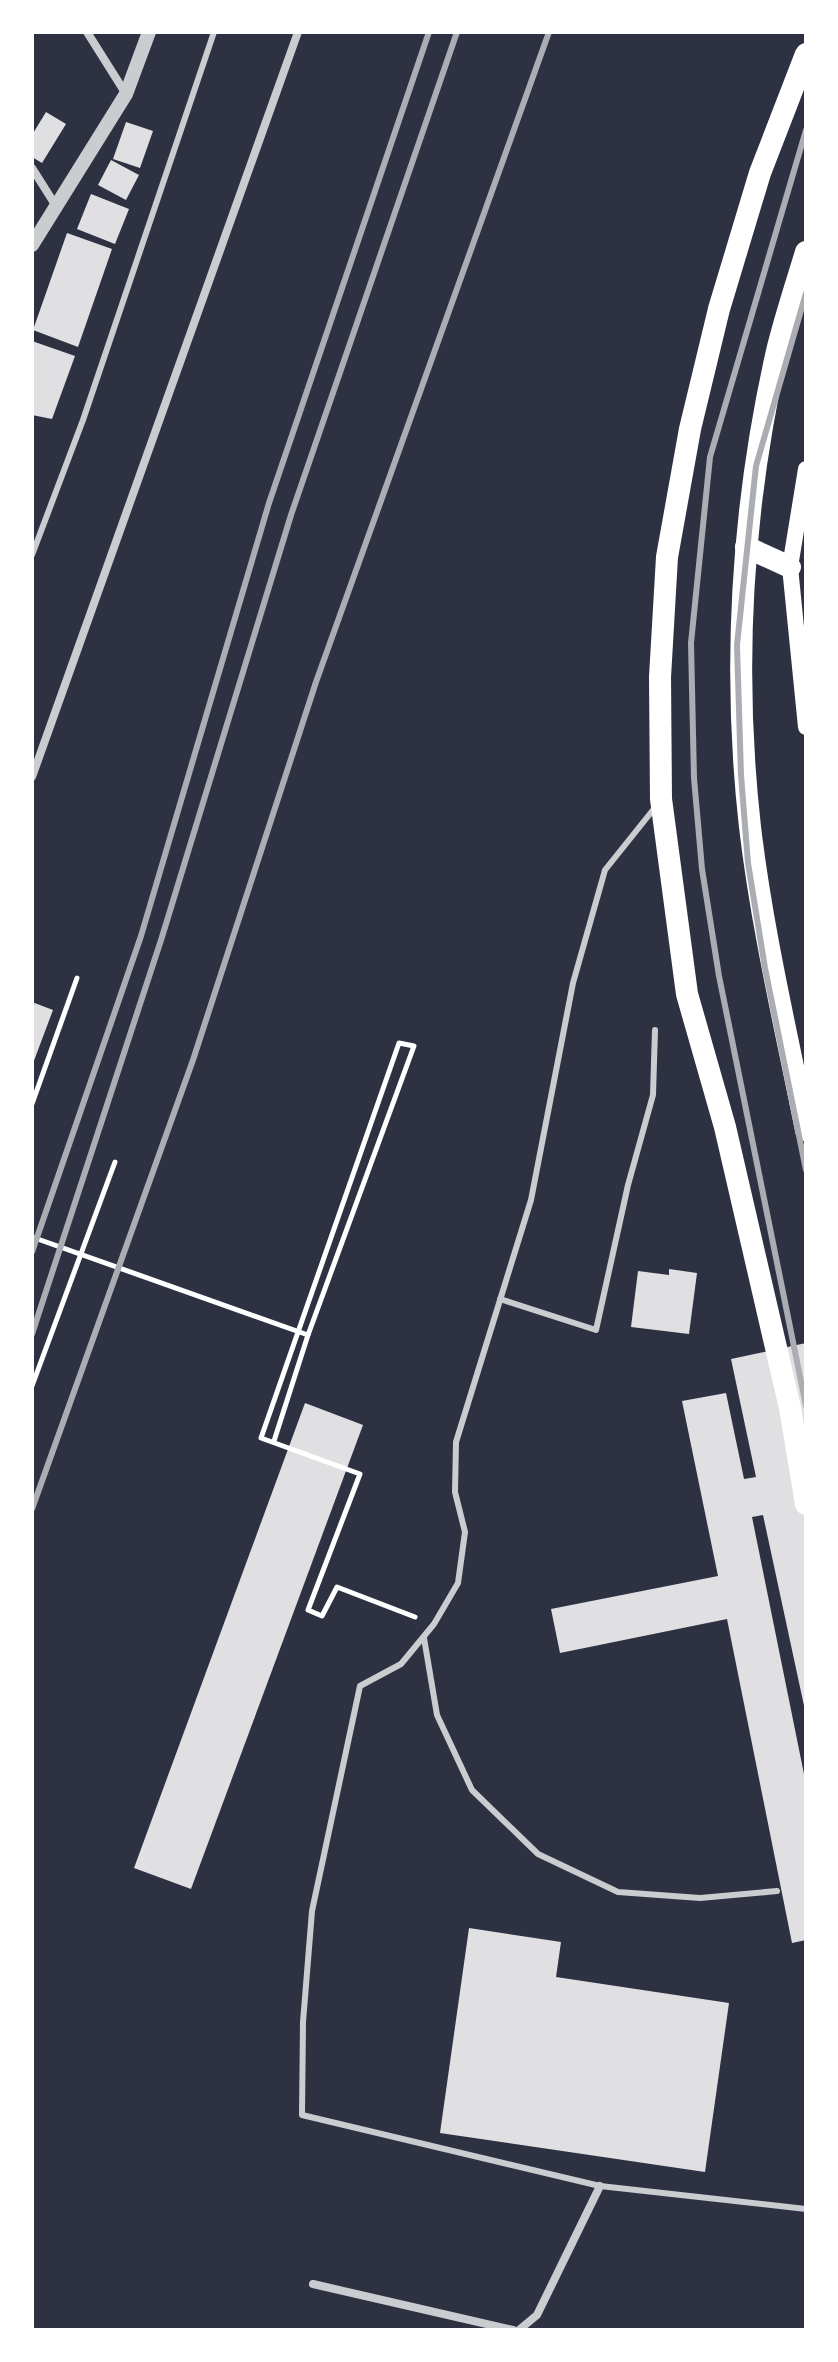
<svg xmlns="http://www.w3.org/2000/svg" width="838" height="2362" font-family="'Golos Text',sans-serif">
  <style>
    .building { fill: #e0e0e3 }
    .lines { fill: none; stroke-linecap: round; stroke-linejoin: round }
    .path { stroke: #fff; stroke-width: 5 }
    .service { stroke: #caccd0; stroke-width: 6 }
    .minor { stroke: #caccd0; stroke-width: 8 }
    .tertiary { stroke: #caccd0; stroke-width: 14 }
    .secondary { stroke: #fff; stroke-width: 16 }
    .trunk { stroke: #fff; stroke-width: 22 }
    .rail { stroke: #abadb3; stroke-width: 6 }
  </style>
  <rect width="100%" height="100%" fill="#2d3142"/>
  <!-- building -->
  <g class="building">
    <path d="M 46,112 L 66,124 L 42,163 L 32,157 L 32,135 Z"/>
    <path d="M 126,122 L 153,131 L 140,168 L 113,159 Z"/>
    <path d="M 111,160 L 139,175 L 126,200 L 98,185 Z"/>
    <path d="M 91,194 L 129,209 L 115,244 L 77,229 Z"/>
    <path d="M 67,233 L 112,249 L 78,347 L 33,330 Z"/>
    <path d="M 32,341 L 75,356 L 52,419 L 32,415 Z"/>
    <path d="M 32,1002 L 53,1010 L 32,1066 Z"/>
    <path d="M 669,1269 L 697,1273 L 689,1334 L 631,1327 L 638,1271 L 669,1275 Z"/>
    <path d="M 806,1343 L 806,1715 L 763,1515 L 752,1517 L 806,1784 L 806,1940 L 792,1943 L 727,1619 L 560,1653 L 551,1609 L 718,1576 L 682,1401 L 726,1393 L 744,1479 L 756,1477 L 731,1359 Z"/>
    <path d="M 305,1403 L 363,1425 L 191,1889 L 134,1868 Z"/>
    <path d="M 469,1928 L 561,1942 L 556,1977 L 729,2003 L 705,2172 L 440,2133 Z"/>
  </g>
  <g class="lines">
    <!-- path -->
    <g class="path">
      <path d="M 32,1104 L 77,978"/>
      <path d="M 32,1237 L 308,1335"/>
      <path d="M 32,1386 L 115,1162"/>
      <path d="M 274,1441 L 308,1335 L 414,1046 L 399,1043 L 261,1438 L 360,1474 L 308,1610 L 322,1616 L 337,1587 L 415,1617"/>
    </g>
    <!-- service -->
    <g class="service">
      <path d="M 32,555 L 83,420 L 214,32"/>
      <path d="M 657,805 L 605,870 L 573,983 L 531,1200 L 456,1442 L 455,1492 L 465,1532 L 458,1583 L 434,1624 L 401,1664 L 360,1686 L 312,1911 L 303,2022 L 302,2115 L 600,2186 L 806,2209"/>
      <path d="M 500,1299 L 596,1330 L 628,1185 L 653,1095 L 655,1030"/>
      <path d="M 424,1638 L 437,1715 L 472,1790 L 538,1854 L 618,1892 L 700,1898 L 777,1891"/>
    </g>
    <!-- minor -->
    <g class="minor">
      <path d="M 87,32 L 126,94"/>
      <path d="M 32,168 L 56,206"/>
      <path d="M 32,777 L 298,32"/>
      <path d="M 313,2284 L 513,2330"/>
      <path d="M 519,2330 L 537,2315 L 600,2186"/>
    </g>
    <!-- tertiary -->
    <path class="tertiary" d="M 32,245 L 126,94 L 149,32"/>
    <!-- secondary -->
    <path class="secondary" d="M 806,469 L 790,567 L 806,727"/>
    <!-- trunk -->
    <g class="trunk">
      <path d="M 806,54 L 760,173 L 719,309 L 690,429 L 667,557 L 660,677 L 661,799 L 687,994 L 725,1127 L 790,1408 L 806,1504"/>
      <path d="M 806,252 C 796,285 785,318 777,351 C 742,507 732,667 750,827 C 762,929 786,1030 806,1130"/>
      <path d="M 746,547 L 790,567"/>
    </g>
    <!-- rail -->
    <g class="rail">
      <path d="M 806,130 L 710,457 L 691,643 L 694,778 L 702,869 L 719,976 L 806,1406"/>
      <path d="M 806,293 L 756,466 L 737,645 L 741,775 L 748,863 L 765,968 L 806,1170"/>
      <path d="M 32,1252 L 141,936 L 269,503 L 429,32"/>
      <path d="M 32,1334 L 162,937 L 291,515 L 457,32"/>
      <path d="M 32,1509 L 193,1060 L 316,682 L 549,32"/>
    </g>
  </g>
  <!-- border -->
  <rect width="838" height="2362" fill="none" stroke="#ffffff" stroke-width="68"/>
</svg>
